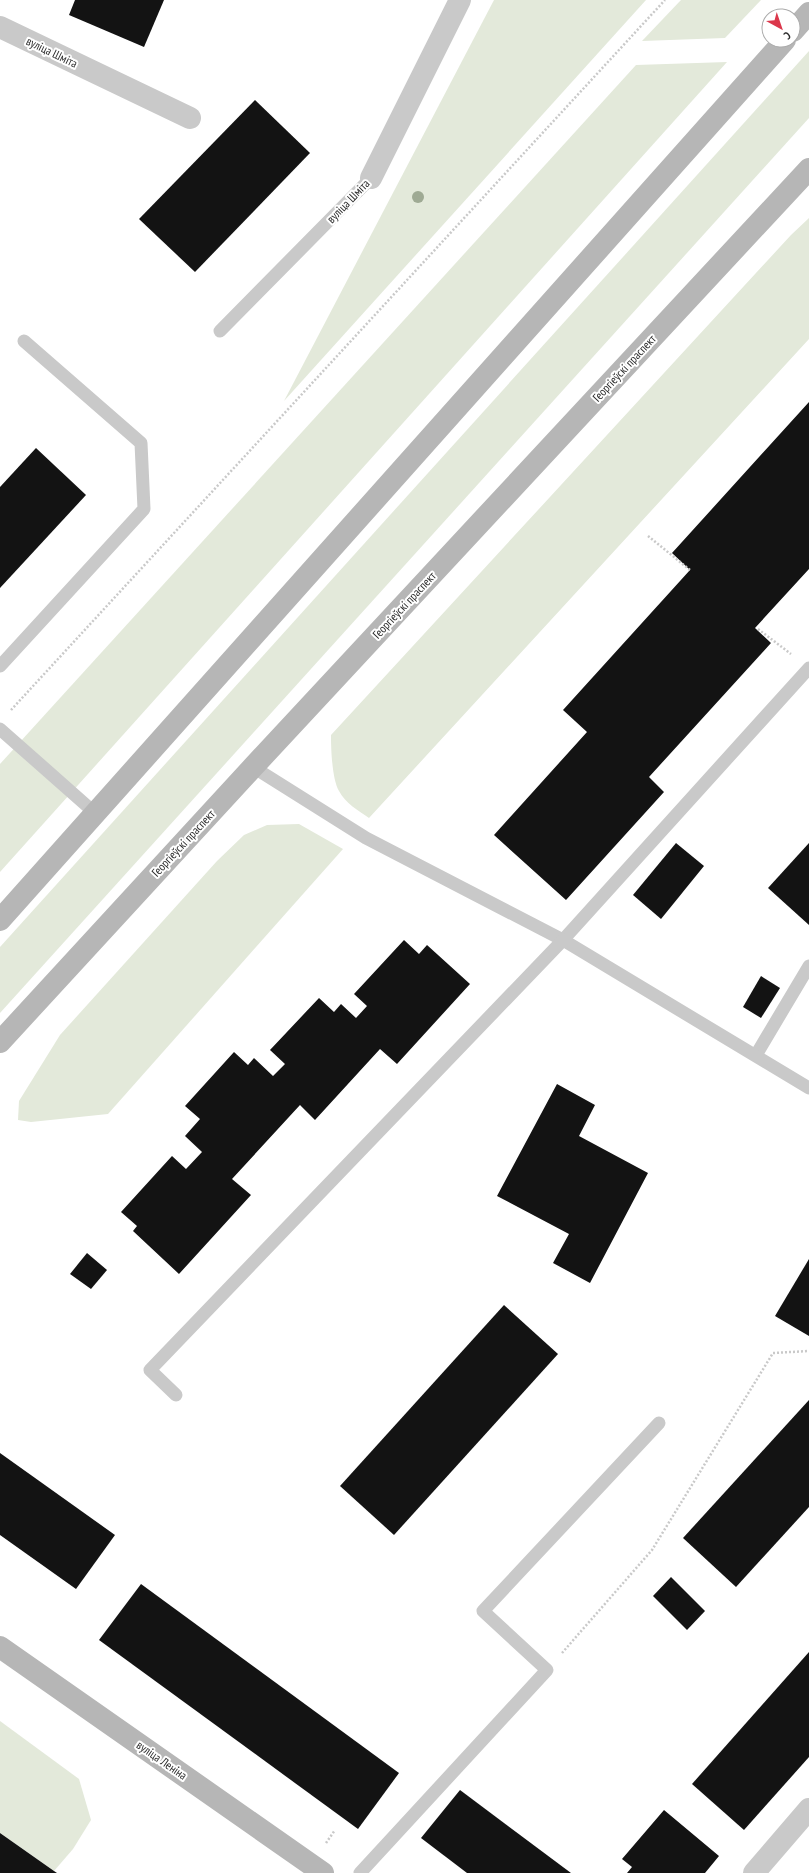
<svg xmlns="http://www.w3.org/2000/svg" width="809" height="1873" font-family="'PT Sans Narrow',sans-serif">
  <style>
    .green { fill: #e3e9da }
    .building { fill: #131313 }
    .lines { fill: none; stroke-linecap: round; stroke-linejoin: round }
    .path { stroke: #c9c9c9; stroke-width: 2.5; stroke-dasharray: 2 2; stroke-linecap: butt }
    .lane { stroke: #c9c9c9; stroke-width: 13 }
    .street { stroke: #c9c9c9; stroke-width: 22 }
    .secondary { stroke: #b6b6b6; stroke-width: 22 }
    .tree { fill: #9faa94 }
    .labels { text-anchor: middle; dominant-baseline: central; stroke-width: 4; stroke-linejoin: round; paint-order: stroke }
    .street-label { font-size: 12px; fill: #2c2c2c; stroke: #fff }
  </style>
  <rect width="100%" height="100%" fill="#fff"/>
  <!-- green -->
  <g class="green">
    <path d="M 494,0 L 646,0 L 284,401 Z"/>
    <path d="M 681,0 L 761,0 L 725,38 L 642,41 Z"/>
    <path d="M 809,51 L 809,118 L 0,1013 L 0,947 Z"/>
    <path d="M 727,62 L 0,872 L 0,764 L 636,65 Z"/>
    <path d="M 809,218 L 809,339 L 369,818 C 359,811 345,803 339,791 C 332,779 331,749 331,735 L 791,235 Z"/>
    <path d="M 299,824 L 343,849 L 108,1114 L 31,1122 L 18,1120 L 19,1101 L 60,1035 L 217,861 L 244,835 L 267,825 Z"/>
    <path d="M 0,1721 L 79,1779 L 91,1820 L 73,1849 L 54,1871 L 0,1833 Z"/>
  </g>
  <!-- building -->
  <g class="building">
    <path d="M 75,0 L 164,0 L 144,47 L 69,15 Z"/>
    <path d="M 255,100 L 310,153 L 195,272 L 139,219 Z"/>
    <path d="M 809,402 L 809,569 L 755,628 L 771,643 L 649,777 L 664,792 L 566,900 L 494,835 L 587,732 L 563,710 L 690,570 L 672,553 Z"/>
    <path d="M 36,448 L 86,495 L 0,588 L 0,487 Z"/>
    <path d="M 676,843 L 704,866 L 661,919 L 633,895 Z"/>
    <path d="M 809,843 L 809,925 L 768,888 Z"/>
    <path d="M 404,940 L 419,954 L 427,945 L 470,984 L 397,1064 L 380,1049 L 315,1120 L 300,1105 L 232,1179 L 251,1195 L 179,1274 L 133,1231 L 137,1226 L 121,1212 L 172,1156 L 186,1169 L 202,1152 L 185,1136 L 200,1119 L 185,1106 L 234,1052 L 248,1065 L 254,1058 L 273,1076 L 285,1064 L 270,1050 L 319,998 L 334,1012 L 341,1004 L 356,1018 L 367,1006 L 354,994 Z"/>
    <path d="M 761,976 L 780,988 L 761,1018 L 743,1007 Z"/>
    <path d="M 557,1084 L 595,1105 L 579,1136 L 648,1173 L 590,1283 L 553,1263 L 569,1234 L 497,1196 Z"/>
    <path d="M 87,1253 L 107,1270 L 91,1289 L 70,1274 Z"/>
    <path d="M 809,1259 L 809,1336 L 775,1316 Z"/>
    <path d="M 504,1305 L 558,1354 L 394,1535 L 340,1486 Z"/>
    <path d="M 809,1400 L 809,1507 L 736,1587 L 683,1538 Z"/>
    <path d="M 0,1453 L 115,1535 L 76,1589 L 0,1535 Z"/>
    <path d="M 671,1577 L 705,1611 L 687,1630 L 653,1596 Z"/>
    <path d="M 141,1584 L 399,1773 L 358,1829 L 99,1640 Z"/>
    <path d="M 809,1652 L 809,1757 L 744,1830 L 692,1784 Z"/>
    <path d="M 460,1790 L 571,1873 L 467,1873 L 421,1838 Z"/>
    <path d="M 664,1810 L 719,1856 L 705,1873 L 627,1873 L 632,1867 L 622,1859 Z"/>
    <path d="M 0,1833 L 54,1871 L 57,1873 L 0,1873 Z"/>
  </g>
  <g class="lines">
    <!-- path -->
    <g class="path">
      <path d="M 648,536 L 690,570"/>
      <path d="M 758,629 L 791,654"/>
      <path d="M 11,710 L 665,0"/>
      <path d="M 562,1653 L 652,1550 L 773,1353 L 809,1351"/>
      <path d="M 326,1843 L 335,1830"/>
    </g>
    <!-- lane -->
    <g class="lane">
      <path d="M 220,331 L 371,178"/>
      <path d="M 0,666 L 144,509 L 141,443 L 24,341"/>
      <path d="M 0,729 L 95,813"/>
      <path d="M 253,767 L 366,838 L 563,940 L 809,668"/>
      <path d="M 756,1055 L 809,966"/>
      <path d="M 176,1395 L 150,1370 L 563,940 L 809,1088"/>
      <path d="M 360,1873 L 547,1670 L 483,1611 L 659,1423"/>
    </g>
    <!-- street -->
    <g class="street">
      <path d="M 0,27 L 190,118"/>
      <path d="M 371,178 L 460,0"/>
      <path d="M 754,1873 L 809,1809"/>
    </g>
    <!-- secondary -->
    <g class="secondary">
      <path d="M 793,31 L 809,13"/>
      <path d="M 0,920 L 785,40"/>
      <path d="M 0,1042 L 253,767 L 809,169"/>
      <path d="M 0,1647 L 323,1873"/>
    </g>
  </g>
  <!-- trees -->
  <circle class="tree" cx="418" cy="197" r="6"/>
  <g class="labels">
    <!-- street labels -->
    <g class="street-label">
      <text transform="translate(52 52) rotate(26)">вуліца Шміта</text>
      <text transform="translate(348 201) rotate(-46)">вуліца Шміта</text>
      <text transform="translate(624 368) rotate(-47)">Георгіеўскі праспект</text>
      <text transform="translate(404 605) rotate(-47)">Георгіеўскі праспект</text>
      <text transform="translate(183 843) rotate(-47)">Георгіеўскі праспект</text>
      <text transform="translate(162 1760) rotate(35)">вуліца Леніна</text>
    </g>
  </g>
  <!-- north arrow -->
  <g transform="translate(781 28) rotate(140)"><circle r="19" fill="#ffffff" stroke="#ababab"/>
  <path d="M0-3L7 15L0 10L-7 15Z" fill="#db374b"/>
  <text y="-6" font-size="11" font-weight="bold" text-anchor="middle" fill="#2c2c2c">С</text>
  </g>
</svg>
